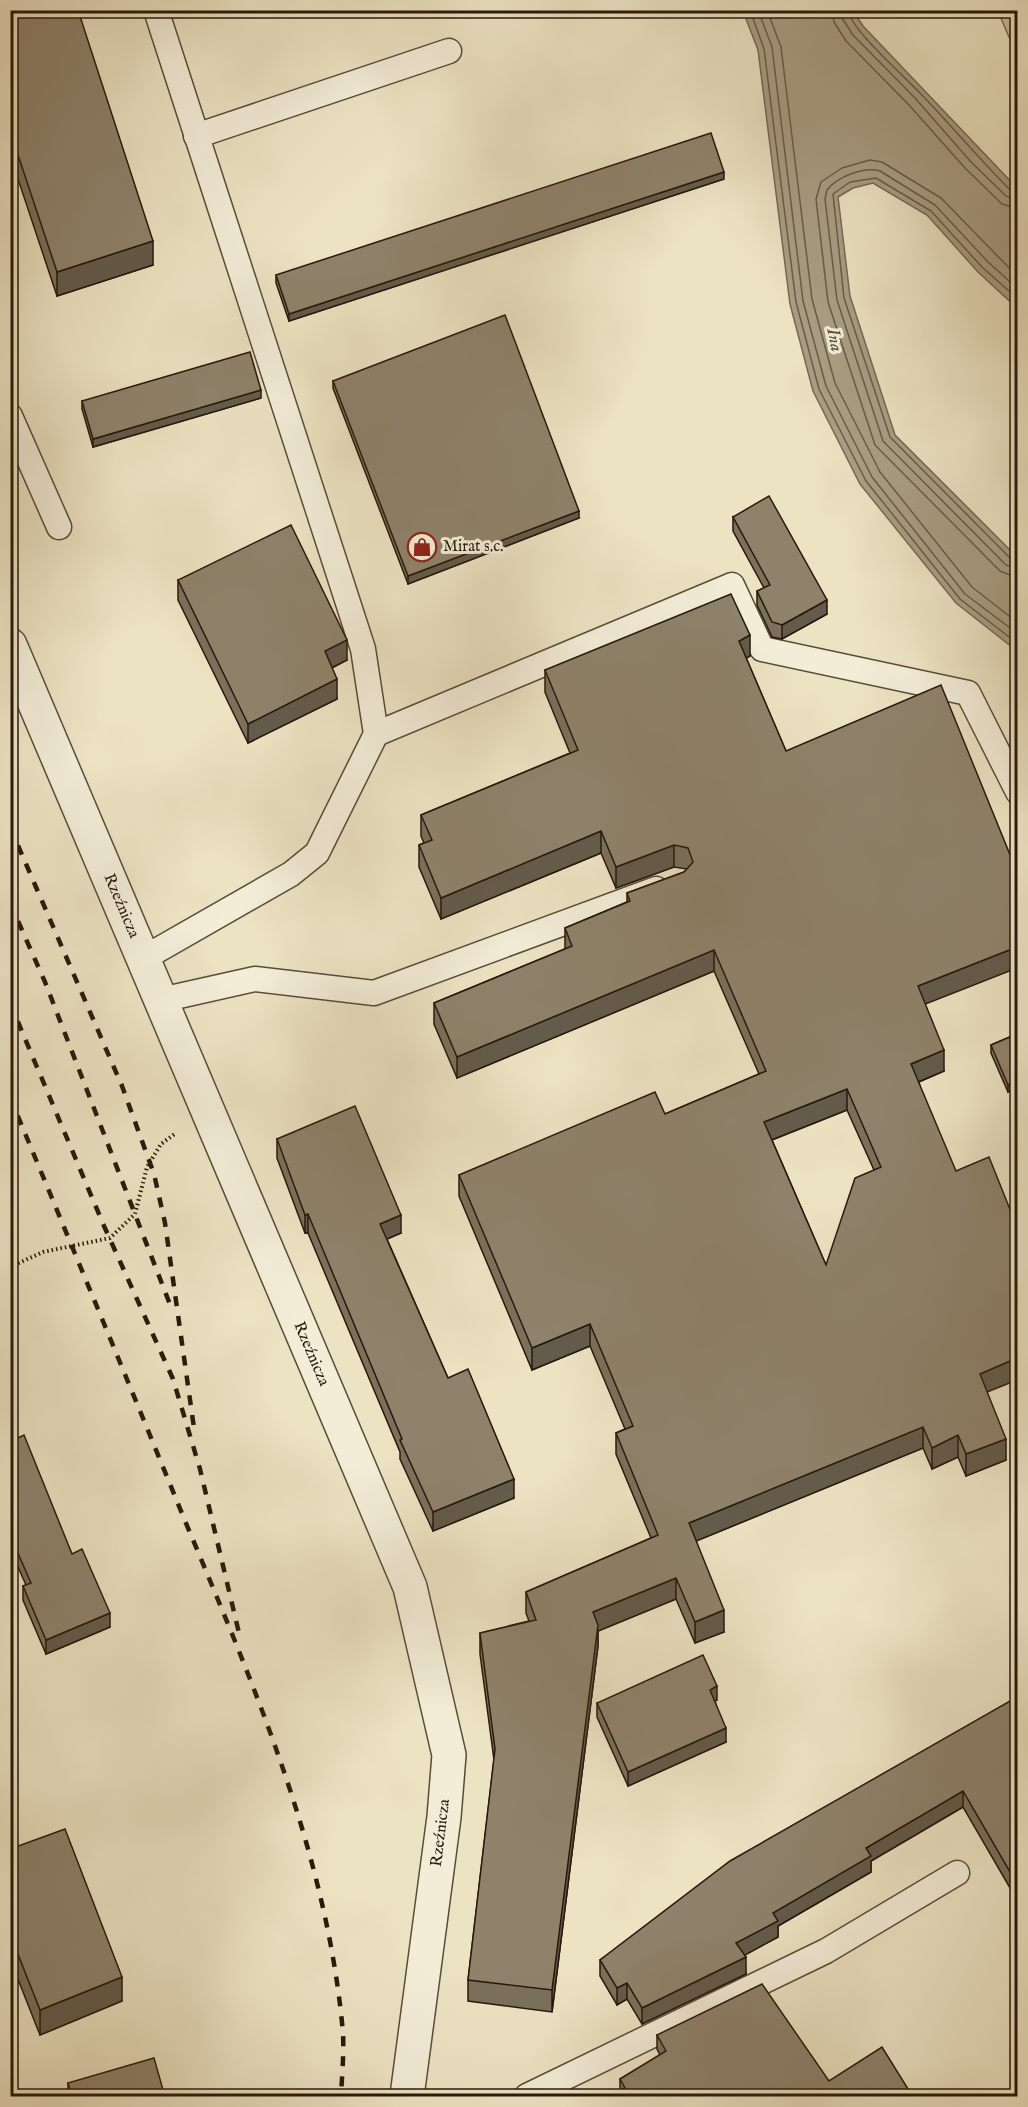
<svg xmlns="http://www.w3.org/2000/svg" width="1028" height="2107" font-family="'IM FELL English',serif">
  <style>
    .green { fill: #cbc1a4; stroke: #7a6d58; stroke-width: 1.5 }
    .water { fill: #a99e84; stroke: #756954; stroke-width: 1.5 }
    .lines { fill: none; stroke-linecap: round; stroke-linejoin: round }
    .shore { stroke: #685c48; stroke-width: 1.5 }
    .service-casing { stroke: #594c39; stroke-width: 27 }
    .minor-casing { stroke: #594c39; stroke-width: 36 }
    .path { stroke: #28190b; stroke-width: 4; stroke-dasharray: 1.5 3; stroke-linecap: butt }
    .service { stroke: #f3edd8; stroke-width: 24 }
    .minor { stroke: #f3edd8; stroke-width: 33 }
    .rail { stroke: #28190b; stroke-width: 4.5; stroke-dasharray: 10 10; stroke-linecap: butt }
    .wall { fill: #7a705c; stroke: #28190b; stroke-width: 1.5; fill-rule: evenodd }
    .shaded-wall { fill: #635b4b; stroke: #28190b; stroke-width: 1.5 }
    .building { fill: #8e826b; stroke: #28190b; stroke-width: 1.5; fill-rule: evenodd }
    .labels { text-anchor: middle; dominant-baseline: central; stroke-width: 6; stroke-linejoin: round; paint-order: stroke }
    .poi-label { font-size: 16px; fill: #28190b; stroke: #f3edd8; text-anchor: start }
    .street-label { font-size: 16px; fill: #28190b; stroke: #f3edd8 }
    .water-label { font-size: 18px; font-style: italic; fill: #5c4e3b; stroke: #f3edd8 }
  </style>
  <rect width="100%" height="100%" fill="#ece3c3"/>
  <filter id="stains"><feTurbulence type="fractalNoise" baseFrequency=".00333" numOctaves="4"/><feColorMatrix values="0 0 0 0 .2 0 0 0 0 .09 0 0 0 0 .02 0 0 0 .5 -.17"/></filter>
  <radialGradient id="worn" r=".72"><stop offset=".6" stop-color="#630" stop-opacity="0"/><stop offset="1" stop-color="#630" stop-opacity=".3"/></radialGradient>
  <!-- green -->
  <path class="green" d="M 998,11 L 1017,11 L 1017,56 Z"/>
  <!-- water -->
  <path class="water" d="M 743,11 L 853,11 L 863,26 L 1017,188 L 1017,308 L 978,272 L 927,215 L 873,183 L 853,188 L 838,197 L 850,296 L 895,435 L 1017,557 L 1017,651 L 956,603 L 860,484 L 813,391 L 790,304 L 758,50 Z"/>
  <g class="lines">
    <!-- shore -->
    <g class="shore">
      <path d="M 750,10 L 764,49 L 796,302 L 819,389 L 866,481 L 960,599 L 1018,644"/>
      <path d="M 758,10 L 772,47 L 803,301 L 826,386 L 872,477 L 965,594 L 1018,634"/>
      <path d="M 767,10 L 781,47 L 812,299 L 835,383 L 880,472 L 972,587 L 1018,623"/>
      <path d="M 832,10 L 834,22 L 846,41 L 909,105 L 965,168 L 1002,204 L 1018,209"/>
      <path d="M 841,10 L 842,18 L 853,35 L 915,98 L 971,162 L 1006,196 L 1018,200"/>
      <path d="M 848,10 C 850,29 905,77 920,93 C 951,125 979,159 1011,191 L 1018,192"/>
      <path d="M 1018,277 L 941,198 L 882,162 L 870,160 L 842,168 L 821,182 L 816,199 L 828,302 L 875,445 L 1000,571 L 1018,578"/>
      <path d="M 1018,289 L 988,262 L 935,205 L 880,171 C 864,166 837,177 827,190 L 825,199 L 837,300 L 883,441 L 1006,565 L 1018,569"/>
      <path d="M 1018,299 L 982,267 L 931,211 L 876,178 L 850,182 L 833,194 L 844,298 L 890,437 L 1011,559 L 1018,561"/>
    </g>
    <!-- service casing -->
    <g class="service-casing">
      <g id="service">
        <path d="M 196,136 L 449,51"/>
        <path d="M 10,416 L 59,527"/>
        <path d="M 376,734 L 732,585 L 762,649 L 968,693 L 1018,792"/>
        <path d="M 144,958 L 291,874 L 317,853 L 376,734 L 363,649 L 156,10"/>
        <path d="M 161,1000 L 255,979 L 374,993 L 656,889"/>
        <path d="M 527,2096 L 826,1951 L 957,1873"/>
      </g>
    </g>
    <!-- minor casing -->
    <g class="minor-casing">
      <path id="minor" d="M 10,645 L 410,1587 L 449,1755 L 444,1817 L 407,2096"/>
    </g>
    <!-- path -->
    <path class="path" d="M 10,1267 L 43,1252 L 110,1238 L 135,1214 L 147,1167 L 161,1144 L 176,1133"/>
    <!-- service -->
    <use href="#service" class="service"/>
    <!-- minor -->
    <use href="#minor" class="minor"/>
    <!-- rail -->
    <g class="rail">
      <path d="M 10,827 L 122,1086 L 154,1174 L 165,1223 L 194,1428"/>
      <path d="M 10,903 L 45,982 L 171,1307"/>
      <path d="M 10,1003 L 104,1226 L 173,1379 L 200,1469 L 239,1633"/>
      <path d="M 10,1097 C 68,1237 126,1376 183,1516 C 252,1681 327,1852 343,2033 C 344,2054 342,2076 341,2096"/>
    </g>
  </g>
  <!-- wall -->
  <g class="wall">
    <path d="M 10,10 L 153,265 L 57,296 L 10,155 Z"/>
    <path d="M 724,179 L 289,321 L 276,283 L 276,275 Z"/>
    <path d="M 333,381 L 579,518 L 408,584 L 333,388 Z"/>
    <path d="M 261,398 L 93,447 L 82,409 L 82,401 Z"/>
    <path d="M 733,517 L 827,614 L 782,639 L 772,637 L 757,605 L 757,591 L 764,588 L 733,531 Z"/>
    <path d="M 178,580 L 347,660 L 332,668 L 337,699 L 248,743 L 178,600 Z"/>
    <path d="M 750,656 L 746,658 L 786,751 L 925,1004 L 944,1071 L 919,1082 L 987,1392 L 1006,1460 L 966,1476 L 958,1457 L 932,1469 L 923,1448 L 696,1541 L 724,1632 L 695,1643 L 676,1599 L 598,1631 L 598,1646 L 552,2012 L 468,2001 L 468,1980 L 494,1760 L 480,1654 L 480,1633 L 529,1621 L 526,1613 L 526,1592 L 651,1538 L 616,1454 L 616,1433 L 625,1429 L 590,1346 L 532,1370 L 459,1196 L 459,1175 L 665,1114 L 759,1074 L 714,971 L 457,1078 L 434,1024 L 434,1003 L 565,949 L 565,928 L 627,902 L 627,893 L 684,872 L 687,869 L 674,867 L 616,888 L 601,853 L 441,919 L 419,867 L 419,845 L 424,843 L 421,836 L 421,815 L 570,753 L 545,692 L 545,670 ZM 847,1110 L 874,1170 L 826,1265 L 772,1140 Z"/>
    <path d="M 1017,1034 L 1017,1088 L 1008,1092 L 991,1053 L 991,1045 Z"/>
    <path d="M 277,1139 L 401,1233 L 387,1239 L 448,1378 L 514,1498 L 433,1531 L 400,1459 L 400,1452 L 308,1233 L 305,1233 L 277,1158 Z"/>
    <path d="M 10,1426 L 16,1439 L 72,1554 L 110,1627 L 46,1654 L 23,1600 L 23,1586 L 26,1585 L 10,1549 Z"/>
    <path d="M 1017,1697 L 1017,1900 L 963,1807 L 871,1861 L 871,1872 L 778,1926 L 778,1937 L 744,1955 L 746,1974 L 642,2024 L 627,1999 L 617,2005 L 600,1976 L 600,1960 Z"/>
    <path d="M 717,1700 L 715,1701 L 726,1742 L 628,1786 L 597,1717 L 597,1703 Z"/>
    <path d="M 10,1849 L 122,2001 L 40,2035 L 10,1959 Z"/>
    <path d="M 657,2035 L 829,2081 L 913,2097 L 620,2091 L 620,2079 L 660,2055 L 657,2049 Z"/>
    <path d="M 68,2083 L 165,2097 L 68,2097 Z"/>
  </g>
  <!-- shaded-wall -->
  <g class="shaded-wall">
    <path d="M 724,172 L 724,179 L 289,321 L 289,314 Z"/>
    <path d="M 153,241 L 153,265 L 57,296 L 57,272 Z"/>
    <path d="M 261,390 L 261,398 L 93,447 L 93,439 Z"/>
    <path d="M 579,511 L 579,518 L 408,584 L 408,576 Z"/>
    <path d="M 827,600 L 827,614 L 782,639 L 782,625 Z"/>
    <path d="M 750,635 L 750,656 L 739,662 L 739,641 Z"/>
    <path d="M 347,640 L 347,660 L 325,671 L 325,651 Z"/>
    <path d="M 337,679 L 337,699 L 248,743 L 248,724 Z"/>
    <path d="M 601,831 L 601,853 L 441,919 L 441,898 Z"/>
    <path d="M 674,845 L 674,867 L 616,888 L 616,867 Z"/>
    <path d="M 1017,947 L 1017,968 L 918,1007 L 918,986 Z"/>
    <path d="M 714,950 L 714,971 L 457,1078 L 457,1057 Z"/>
    <path d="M 944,1050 L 944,1071 L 911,1085 L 911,1064 Z"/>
    <path d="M 1017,1081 L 1017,1088 L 1008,1092 L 1008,1085 Z"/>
    <path d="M 847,1089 L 847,1110 L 764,1143 L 764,1122 Z"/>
    <path d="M 308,1214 L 308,1233 L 305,1233 L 305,1215 Z"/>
    <path d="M 401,1215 L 401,1233 L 380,1242 L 380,1224 Z"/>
    <path d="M 590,1324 L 590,1346 L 532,1370 L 532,1348 Z"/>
    <path d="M 1017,1358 L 1017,1380 L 980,1395 L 980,1374 Z"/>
    <path d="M 923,1427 L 923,1448 L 689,1544 L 689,1523 Z"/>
    <path d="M 958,1435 L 958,1457 L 932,1469 L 932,1448 Z"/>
    <path d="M 1006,1439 L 1006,1460 L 966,1476 L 966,1454 Z"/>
    <path d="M 514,1479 L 514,1498 L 433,1531 L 433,1512 Z"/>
    <path d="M 676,1578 L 676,1599 L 598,1631 L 598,1646 L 552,2012 L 552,1990 L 593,1612 Z"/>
    <path d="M 724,1610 L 724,1632 L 695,1643 L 695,1622 Z"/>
    <path d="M 110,1613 L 110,1627 L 46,1654 L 46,1640 Z"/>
    <path d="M 717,1686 L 717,1700 L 710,1704 L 710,1690 Z"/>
    <path d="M 726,1728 L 726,1742 L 628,1786 L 628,1772 Z"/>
    <path d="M 963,1791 L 963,1807 L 871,1861 L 871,1872 L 778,1926 L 778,1937 L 736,1960 L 736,1943 L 773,1913 L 866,1848 Z"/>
    <path d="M 746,1957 L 746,1974 L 642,2024 L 642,2008 Z"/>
    <path d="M 122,1977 L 122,2001 L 40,2035 L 40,2010 Z"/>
    <path d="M 627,1983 L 627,1999 L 617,2005 L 617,1988 Z"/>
  </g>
  <!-- building -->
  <g class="building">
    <path d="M 10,10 L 78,10 L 153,241 L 57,272 L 10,131 Z"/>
    <path d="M 711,133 L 724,172 L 289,314 L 276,275 Z"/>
    <path d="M 505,315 L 579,511 L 408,576 L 333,381 Z"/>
    <path d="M 250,352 L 261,390 L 93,439 L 82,401 Z"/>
    <path d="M 769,496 L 827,600 L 782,625 L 772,622 L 757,591 L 770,585 L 733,517 Z"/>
    <path d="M 291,525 L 347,640 L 325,651 L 337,679 L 248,724 L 178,580 Z"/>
    <path d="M 731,594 L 750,635 L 739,641 L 786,751 L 941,685 L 1017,872 L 1017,947 L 918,986 L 944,1050 L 911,1064 L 956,1171 L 989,1157 L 1017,1227 L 1017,1358 L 980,1374 L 1006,1439 L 966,1454 L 958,1435 L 932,1448 L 923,1427 L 689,1523 L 724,1610 L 695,1622 L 676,1578 L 593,1612 L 598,1625 L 552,1990 L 468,1980 L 495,1749 L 480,1633 L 536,1620 L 526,1592 L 658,1535 L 616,1433 L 633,1426 L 590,1324 L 532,1348 L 459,1175 L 655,1092 L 665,1114 L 766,1071 L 714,950 L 457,1057 L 434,1003 L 572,946 L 565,928 L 630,901 L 627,893 L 684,872 L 693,862 L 688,848 L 674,845 L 616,867 L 601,831 L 441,898 L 419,845 L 432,840 L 421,815 L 578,750 L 545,670 ZM 847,1089 L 881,1167 L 855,1178 L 826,1265 L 764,1122 Z"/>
    <path d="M 1017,1034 L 1017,1081 L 1008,1085 L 991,1045 Z"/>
    <path d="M 355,1106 L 401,1215 L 380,1224 L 448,1378 L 468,1369 L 514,1479 L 433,1512 L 400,1440 L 402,1439 L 308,1214 L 305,1215 L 277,1139 Z"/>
    <path d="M 10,1426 L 16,1439 L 24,1435 L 72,1554 L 82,1549 L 110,1613 L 46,1640 L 23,1586 L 31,1583 L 10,1535 Z"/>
    <path d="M 703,1655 L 717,1686 L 710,1690 L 726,1728 L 628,1772 L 597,1703 Z"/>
    <path d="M 1017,1697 L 1017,1884 L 963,1791 L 866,1848 L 871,1856 L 773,1913 L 778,1921 L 736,1943 L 746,1957 L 642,2008 L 627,1983 L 617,1988 L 600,1960 L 730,1861 Z"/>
    <path d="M 65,1829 L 122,1977 L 40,2010 L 10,1934 L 10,1849 Z"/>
    <path d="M 762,1984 L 829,2081 L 882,2047 L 913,2097 L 611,2097 L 625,2088 L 620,2079 L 666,2051 L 657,2035 Z"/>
    <path d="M 154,2058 L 165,2097 L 72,2097 L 68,2083 Z"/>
  </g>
  <!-- icons -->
  <defs>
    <g id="shop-ring" transform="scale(1.5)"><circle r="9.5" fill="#f3edd8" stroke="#8f2418" stroke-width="1.5"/><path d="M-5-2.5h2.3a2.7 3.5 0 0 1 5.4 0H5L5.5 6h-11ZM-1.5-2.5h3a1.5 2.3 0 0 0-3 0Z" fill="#8f2418"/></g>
  </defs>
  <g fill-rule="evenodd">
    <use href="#shop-ring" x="422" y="547"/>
  </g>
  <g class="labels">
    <!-- poi labels -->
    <g class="poi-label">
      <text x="443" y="547">Mirat s.c.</text>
    </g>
    <!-- street labels -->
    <g class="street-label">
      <text transform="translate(121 906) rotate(67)">Rzeźnicza</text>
      <text transform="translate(311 1354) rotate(67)">Rzeźnicza</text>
      <text transform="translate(441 1833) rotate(-83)">Rzeźnicza</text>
    </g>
    <!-- water labels -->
    <g class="water-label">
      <text transform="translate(834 340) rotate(80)">Ina</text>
    </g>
  </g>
  <!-- margin -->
  <rect width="1028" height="2107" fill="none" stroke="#ece3c3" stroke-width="36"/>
  <rect x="12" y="12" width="1004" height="2083" fill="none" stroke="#28190b" stroke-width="3"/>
  <rect x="18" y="18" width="992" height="2071" fill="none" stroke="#28190b" stroke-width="1.5"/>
  <rect width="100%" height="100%" filter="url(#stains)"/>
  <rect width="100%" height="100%" fill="url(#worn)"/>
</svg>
